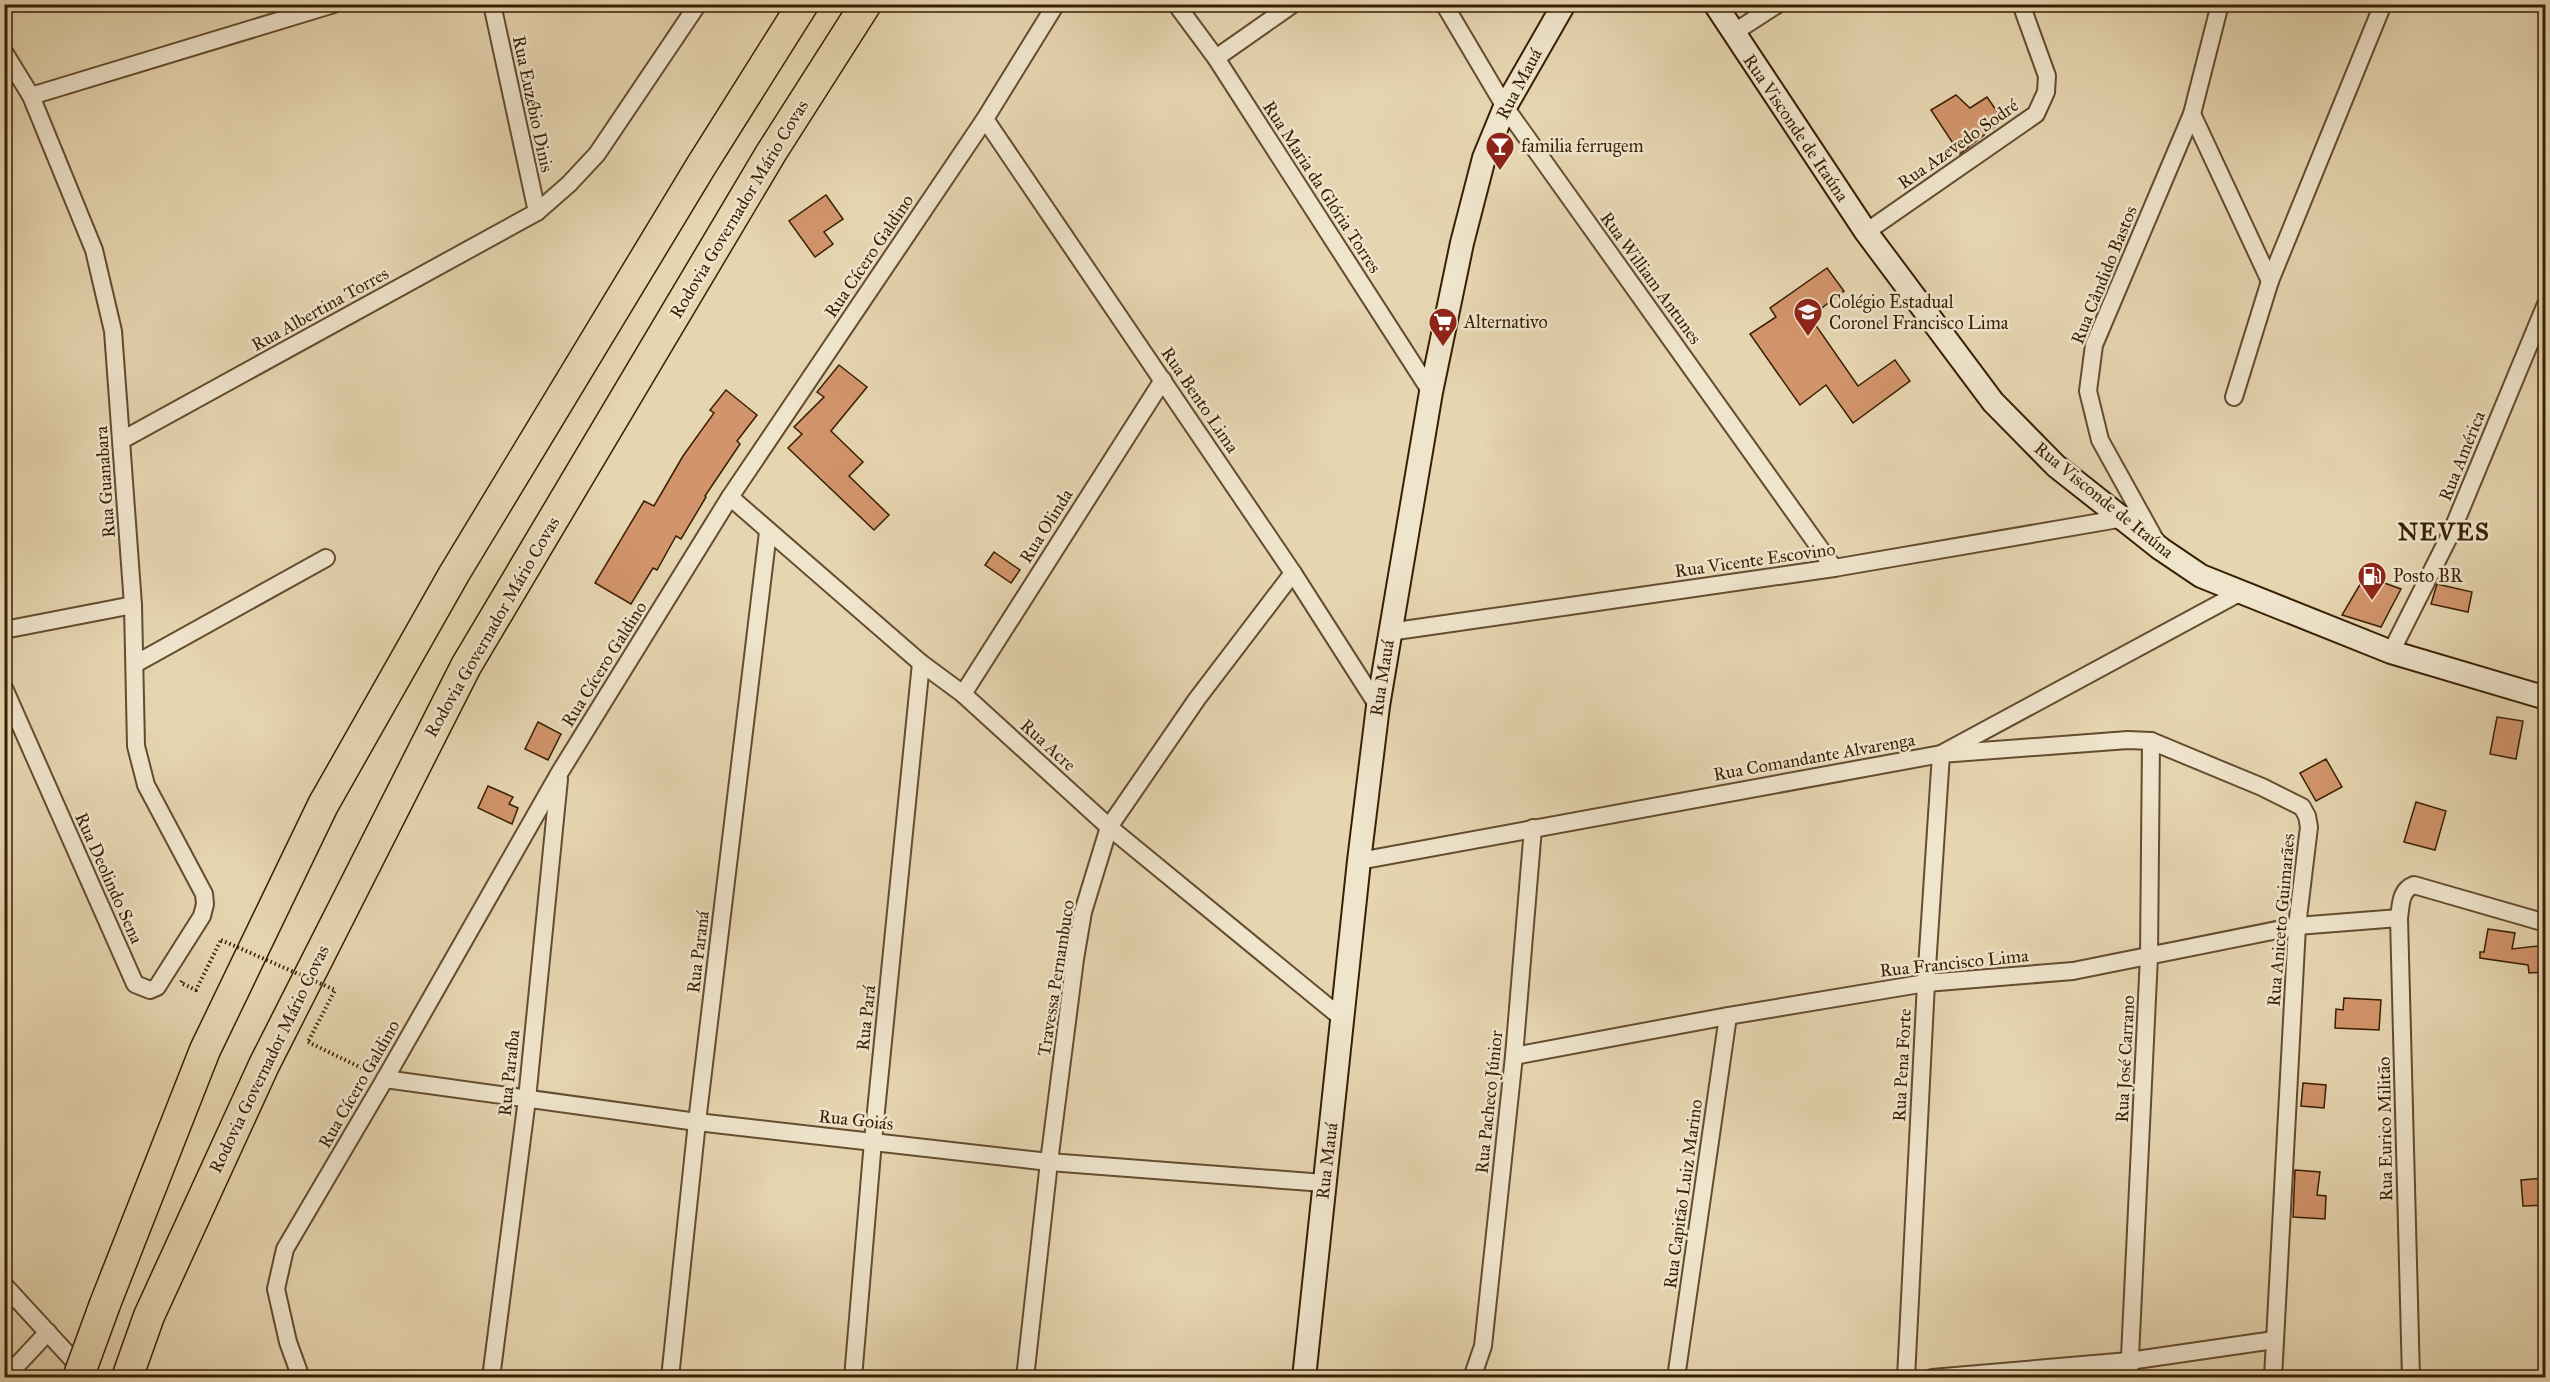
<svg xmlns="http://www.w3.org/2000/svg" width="2550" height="1382" font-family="'IM FELL Great Primer',serif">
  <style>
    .building { fill: #d2946b; stroke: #381f02; stroke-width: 1.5 }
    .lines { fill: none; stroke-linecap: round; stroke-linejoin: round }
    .street-casing { stroke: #644c2e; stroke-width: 20 }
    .secondary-casing { stroke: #381f02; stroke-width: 26 }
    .highway-casing { stroke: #381f02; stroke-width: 33 }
    .path { stroke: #381f02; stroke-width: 4; stroke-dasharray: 1.5 3; stroke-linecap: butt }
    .street { stroke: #efe4cc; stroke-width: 16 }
    .secondary { stroke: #efe4cc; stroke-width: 22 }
    .highway { stroke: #e6d5b1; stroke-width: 30 }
    .highway-bridge-casing { stroke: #381f02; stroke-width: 33; stroke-linecap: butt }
    .path-bridge { stroke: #381f02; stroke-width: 4; stroke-dasharray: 1.5 3; stroke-linecap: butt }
    .highway-bridge { stroke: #e6d5b1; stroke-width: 30 }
    .labels { text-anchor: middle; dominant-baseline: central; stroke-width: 5; stroke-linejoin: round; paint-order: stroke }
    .street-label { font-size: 18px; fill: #381f02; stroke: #efe4cc }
    .poi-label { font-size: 18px; fill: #381f02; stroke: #efe4cc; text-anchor: start }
    .district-label { font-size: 24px; font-weight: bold; letter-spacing: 1.5px; fill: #381f02; stroke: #efe4cc }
  </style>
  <rect width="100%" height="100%" fill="#e6d5b1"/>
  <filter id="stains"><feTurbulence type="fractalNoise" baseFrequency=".00333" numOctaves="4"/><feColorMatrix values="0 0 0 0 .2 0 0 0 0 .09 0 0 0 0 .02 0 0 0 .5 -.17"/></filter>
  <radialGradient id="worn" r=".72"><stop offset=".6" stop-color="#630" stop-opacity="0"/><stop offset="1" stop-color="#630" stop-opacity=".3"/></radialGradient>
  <!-- building -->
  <g class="building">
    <path d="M 1956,95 L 1970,108 L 1987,97 L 2003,120 L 1960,154 L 1931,110 Z"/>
    <path d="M 826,195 L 843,219 L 824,232 L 833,244 L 815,257 L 789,221 Z"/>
    <path d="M 1827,268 L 1844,291 L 1810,317 L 1858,386 L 1895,360 L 1910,381 L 1853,423 L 1826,385 L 1800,405 L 1750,334 L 1776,317 L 1770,308 Z"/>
    <path d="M 839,365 L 867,387 L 831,431 L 863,462 L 849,476 L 889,515 L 874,530 L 788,448 L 802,434 L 794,427 L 824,397 L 817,392 Z"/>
    <path d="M 726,390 L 757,415 L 737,441 L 740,444 L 705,496 L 706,497 L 681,539 L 676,536 L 657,570 L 653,568 L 631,604 L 595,583 L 644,501 L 654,506 L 683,456 L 714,413 L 710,410 Z"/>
    <path d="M 994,552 L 1020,570 L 1011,583 L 985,565 Z"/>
    <path d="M 2365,576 L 2401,589 L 2381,627 L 2342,615 Z"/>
    <path d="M 2437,584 L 2472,592 L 2468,612 L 2431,604 Z"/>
    <path d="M 2497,717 L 2523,721 L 2516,759 L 2490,754 Z"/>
    <path d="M 538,722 L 561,734 L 548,760 L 525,749 Z"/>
    <path d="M 2326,759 L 2342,787 L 2316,801 L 2300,773 Z"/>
    <path d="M 488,786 L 513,797 L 509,804 L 518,808 L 512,824 L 478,808 Z"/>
    <path d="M 2416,802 L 2446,811 L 2435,850 L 2404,842 Z"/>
    <path d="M 2488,929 L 2515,933 L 2512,949 L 2546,945 L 2546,972 L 2529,973 L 2528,965 L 2480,958 L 2480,952 L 2484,952 Z"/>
    <path d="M 2344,998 L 2381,1000 L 2379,1030 L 2335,1028 L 2336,1009 L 2343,1010 Z"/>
    <path d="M 2303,1083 L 2326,1085 L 2324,1108 L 2301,1106 Z"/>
    <path d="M 2295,1170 L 2320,1172 L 2317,1195 L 2326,1196 L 2325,1219 L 2293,1217 Z"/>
    <path d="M 2546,1178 L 2546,1205 L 2523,1206 L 2521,1180 Z"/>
  </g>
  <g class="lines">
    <!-- street casing -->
    <g class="street-casing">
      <g id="street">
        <path d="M 492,4 L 537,212"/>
        <path d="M 1176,4 L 1216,58 L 1431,392"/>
        <path d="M 1444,4 L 1505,107 L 1834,568"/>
        <path d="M 1733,33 L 1778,4"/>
        <path d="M 4,52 L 31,96 L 94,250 L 113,331 L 133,605 L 136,746 L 146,785 L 204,894 L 205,904 L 202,916 L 157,987 L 150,990 L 135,984 L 4,688"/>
        <path d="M 1216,58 L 1293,4"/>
        <path d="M 31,96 L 334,4"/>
        <path d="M 2192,114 L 2270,281"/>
        <path d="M 985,119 L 1293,573 L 1378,706"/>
        <path d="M 1866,232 L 2036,114 L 2046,92 L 2047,76 L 2021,4"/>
        <path d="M 2234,397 L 2270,281 L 2383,4"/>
        <path d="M 122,440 L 537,212 L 569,184 L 597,154 L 698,4"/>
        <path d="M 730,497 L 921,663 L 963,694 L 1109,827 L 1343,1019"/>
        <path d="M 2157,543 L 2100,440 L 2088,391 L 2094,345 L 2192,114 L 2220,4"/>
        <path d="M 4,630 L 133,605"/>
        <path d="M 1389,632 L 1834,568 L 2124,518"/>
        <path d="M 2391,652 L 2451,533 L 2546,304"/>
        <path d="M 135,664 L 326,558"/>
        <path d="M 963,694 L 1163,380"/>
        <path d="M 1359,861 L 1941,754 L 2241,592"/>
        <path d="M 1514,1056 L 1728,1016 L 1926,983 L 2073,971 L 2297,926 L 2399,918"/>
        <path d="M 385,1079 L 697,1122 L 1049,1162 L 1324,1183"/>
        <path d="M 4,1285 L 85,1373"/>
        <path d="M 5,1378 L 48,1332"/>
        <path d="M 301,1378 L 288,1342 L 276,1289 L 285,1249 L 385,1079 L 560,772 L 730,497 L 985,119 L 1056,4"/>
        <path d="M 491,1378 L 527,1099 L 559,779"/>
        <path d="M 670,1378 L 697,1122 L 768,532"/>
        <path d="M 853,1378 L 873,1141 L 921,663"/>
        <path d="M 1025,1378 L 1049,1162 L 1075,959 L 1083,912 L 1109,827 L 1197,699 L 1293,573"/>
        <path d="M 1472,1378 L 1483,1346 L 1514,1056 L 1533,828"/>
        <path d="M 1676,1378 L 1728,1016"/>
        <path d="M 1906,1378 L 1926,983 L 1941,754 L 2128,740 L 2151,741 L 2262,787 L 2302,807 L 2307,816 L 2309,827 L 2297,926 L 2273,1378"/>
        <path d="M 1932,1378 L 2129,1361 L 2274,1340"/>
        <path d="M 2129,1378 L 2149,956 L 2151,741"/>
        <path d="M 2411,1378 L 2399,918 C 2401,905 2400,890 2414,885 L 2546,923"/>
      </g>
    </g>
    <!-- secondary casing -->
    <g class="secondary-casing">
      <g id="secondary">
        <path d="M 1715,4 L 1866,232 L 1993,402 L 2056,466 L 2161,549 L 2201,576 L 2391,652 L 2546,698"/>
        <path d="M 1304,1378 L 1359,861 L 1378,706 L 1431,392 L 1462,243 L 1484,158 L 1505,107 L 1564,4"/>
      </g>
    </g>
    <!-- highway casing -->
    <g class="highway-casing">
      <g id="highway">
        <path d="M 105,1304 L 205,1050 L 323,805 L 454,574 L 701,166 L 803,4"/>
        <path d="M 127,1378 L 149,1316 L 264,1065 L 466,666 L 771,153 L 866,4"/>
      </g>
    </g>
    <!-- path -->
    <g class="path">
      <path d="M 182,981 L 181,983 L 196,990 L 221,940"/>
      <path d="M 308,1042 L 370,1072"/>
    </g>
    <!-- street -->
    <use href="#street" class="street"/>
    <!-- secondary -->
    <use href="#secondary" class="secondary"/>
    <!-- highway -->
    <use href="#highway" class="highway"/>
    <!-- highway-bridge casing -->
    <g class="highway-bridge-casing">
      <path id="highway-bridge" d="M 78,1378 L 105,1304"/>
    </g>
    <!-- path-bridge -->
    <path class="path-bridge" d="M 221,940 L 335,990 L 308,1042"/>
    <!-- highway-bridge -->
    <use href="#highway-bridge" class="highway-bridge"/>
  </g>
  <!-- icons -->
  <defs>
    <g id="bar-pin" transform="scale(1.5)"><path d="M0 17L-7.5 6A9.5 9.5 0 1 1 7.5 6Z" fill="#8f2418" stroke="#efe4cc"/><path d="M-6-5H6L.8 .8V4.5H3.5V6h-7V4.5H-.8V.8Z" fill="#fff"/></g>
    <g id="school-pin" transform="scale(1.5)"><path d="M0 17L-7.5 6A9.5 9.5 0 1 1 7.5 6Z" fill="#8f2418" stroke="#efe4cc"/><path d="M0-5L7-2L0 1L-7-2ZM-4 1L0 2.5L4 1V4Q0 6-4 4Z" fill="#fff"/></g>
    <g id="supermarket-pin" transform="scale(1.5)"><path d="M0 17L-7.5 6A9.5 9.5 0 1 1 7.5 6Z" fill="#8f2418" stroke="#efe4cc"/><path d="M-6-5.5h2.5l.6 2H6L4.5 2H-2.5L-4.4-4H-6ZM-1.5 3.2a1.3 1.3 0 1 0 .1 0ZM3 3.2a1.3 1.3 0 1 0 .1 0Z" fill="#fff"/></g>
    <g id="fuel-pin" transform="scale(1.5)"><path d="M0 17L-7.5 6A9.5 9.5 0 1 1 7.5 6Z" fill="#8f2418" stroke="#efe4cc"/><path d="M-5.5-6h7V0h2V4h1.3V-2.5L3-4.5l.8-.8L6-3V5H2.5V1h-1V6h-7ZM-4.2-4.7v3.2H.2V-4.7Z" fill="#fff"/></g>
  </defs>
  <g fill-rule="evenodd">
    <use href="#bar-pin" x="1500" y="146"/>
    <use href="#school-pin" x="1808" y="312"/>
    <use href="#supermarket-pin" x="1443" y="322"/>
    <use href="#fuel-pin" x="2372" y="576"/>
  </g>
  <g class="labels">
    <!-- street labels -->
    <g class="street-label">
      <text transform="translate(1519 84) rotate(-62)">Rua Mauá</text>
      <text transform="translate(533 104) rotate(78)">Rua Euzébio Dinis</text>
      <text transform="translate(1796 128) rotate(56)">Rua Visconde de Itaúna</text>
      <text transform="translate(1958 144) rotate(-35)">Rua Azevedo Sodré</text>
      <text transform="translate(1322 187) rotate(57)">Rua Maria da Glória Torres</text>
      <text transform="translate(739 209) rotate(-59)">Rodovia Governador Mário Covas</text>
      <text transform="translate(869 256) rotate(-56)">Rua Cícero Galdino</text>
      <text transform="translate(2104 275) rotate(-68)">Rua Cândido Bastos</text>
      <text transform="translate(1651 278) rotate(54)">Rua William Antunes</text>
      <text transform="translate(320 309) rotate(-29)">Rua Albertina Torres</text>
      <text transform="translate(1200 400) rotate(56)">Rua Bento Lima</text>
      <text transform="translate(2462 456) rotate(-68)">Rua América</text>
      <text transform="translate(105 482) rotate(-94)">Rua Guanabara</text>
      <text transform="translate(2104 500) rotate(39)">Rua Visconde de Itaúna</text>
      <text transform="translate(1046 526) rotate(-58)">Rua Olinda</text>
      <text transform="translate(1755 560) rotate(-8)">Rua Vicente Escovino</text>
      <text transform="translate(492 627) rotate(-60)">Rodovia Governador Mário Covas</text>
      <text transform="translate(604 664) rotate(-58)">Rua Cícero Galdino</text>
      <text transform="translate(1382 678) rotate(-81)">Rua Mauá</text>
      <text transform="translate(1048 745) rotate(42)">Rua Acre</text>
      <text transform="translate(1814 757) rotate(-10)">Rua Comandante Alvarenga</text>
      <text transform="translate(109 878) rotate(66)">Rua Deolindo Sena</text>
      <text transform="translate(2281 920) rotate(-85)">Rua Aniceto Guimarães</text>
      <text transform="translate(698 952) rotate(-83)">Rua Paraná</text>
      <text transform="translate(1954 963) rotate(-6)">Rua Francisco Lima</text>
      <text transform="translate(1056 978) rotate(-81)">Travessa Pernambuco</text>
      <text transform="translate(866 1018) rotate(-84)">Rua Pará</text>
      <text transform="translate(269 1059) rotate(-64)">Rodovia Governador Mário Covas</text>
      <text transform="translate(2125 1059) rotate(-87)">Rua José Carrano</text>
      <text transform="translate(1902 1065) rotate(-87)">Rua Pena Forte</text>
      <text transform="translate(509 1073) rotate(-84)">Rua Paraíba</text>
      <text transform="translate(359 1084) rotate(-60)">Rua Cícero Galdino</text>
      <text transform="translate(1489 1102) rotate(-84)">Rua Pacheco Júnior</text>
      <text transform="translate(856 1120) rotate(6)">Rua Goiás</text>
      <text transform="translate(2385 1129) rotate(-91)">Rua Eurico Militão</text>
      <text transform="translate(1327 1161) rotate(-83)">Rua Mauá</text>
      <text transform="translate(1683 1194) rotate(-82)">Rua Capitão Luiz Marino</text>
    </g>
    <!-- poi labels -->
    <g class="poi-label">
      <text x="1521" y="146">familia ferrugem</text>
      <text x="1829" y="302">Colégio Estadual<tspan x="1829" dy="21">Coronel Francisco Lima</tspan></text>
      <text x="1464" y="322">Alternativo</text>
      <text x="2393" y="576">Posto BR</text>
    </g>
    <!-- district labels -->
    <g class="district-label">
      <text x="2444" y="532">NEVES</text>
    </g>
  </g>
  <!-- margin -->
  <rect width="2550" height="1382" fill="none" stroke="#e6d5b1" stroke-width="24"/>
  <rect x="6" y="6" width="2538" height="1370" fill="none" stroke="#381f02" stroke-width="3"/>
  <rect x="12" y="12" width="2526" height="1358" fill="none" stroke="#381f02" stroke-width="1.5"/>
  <rect width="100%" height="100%" filter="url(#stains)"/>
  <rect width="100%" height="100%" fill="url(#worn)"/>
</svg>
